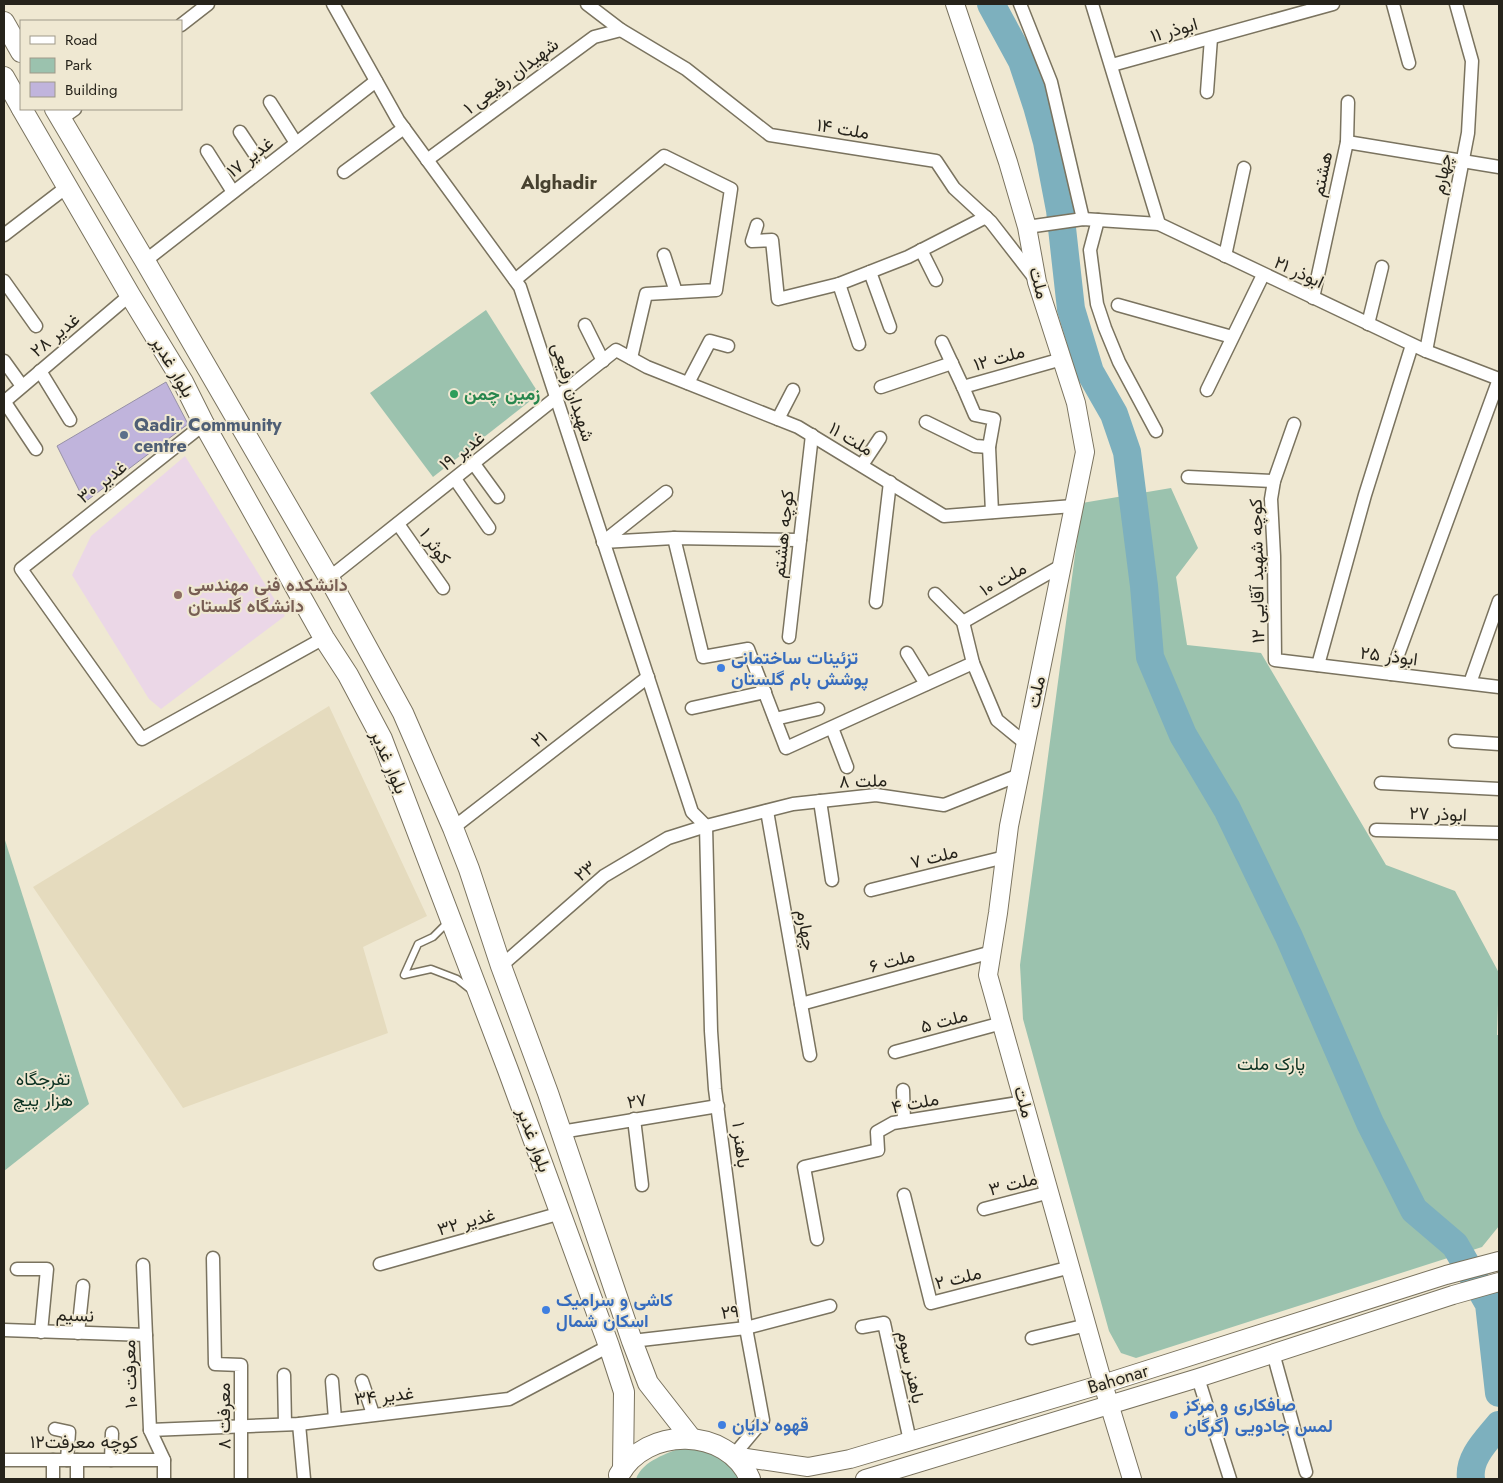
<svg xmlns="http://www.w3.org/2000/svg" width="1503" height="1483" font-family="Jost,Vazirmatn,sans-serif">
  <style>
    .built { fill: #e5dbbe }
    .education { fill: #ebd7e7 }
    .green { fill: #9bc2ae }
    .lines { fill: none; stroke-linecap: round; stroke-linejoin: round }
    .river { stroke: #7db0be; stroke-width: 28 }
    .building { fill: #c0b4dc; stroke: #9791a6 }
    .lane-casing { stroke: #7a735f; stroke-width: 9 }
    .street-casing { stroke: #7a735f; stroke-width: 15 }
    .secondary-casing { stroke: #7a735f; stroke-width: 20 }
    .primary-casing { stroke: #7a735f; stroke-width: 22 }
    .lane { stroke: #fff; stroke-width: 6 }
    .street { stroke: #fff; stroke-width: 12 }
    .secondary { stroke: #fff; stroke-width: 18 }
    .primary { stroke: #fff; stroke-width: 20 }
    .leisure-dot { fill: #2e9e5b; stroke: #efe8d2; stroke-width: 2 }
    .service-dot { fill: #5c6f8a; stroke: #efe8d2; stroke-width: 2 }
    .education-dot { fill: #8d6e63; stroke: #efe8d2; stroke-width: 2 }
    .shop-dot { fill: #3f7fe0; stroke: #efe8d2; stroke-width: 2 }
    .labels { text-anchor: middle; dominant-baseline: central; stroke-width: 4; stroke-linejoin: round; paint-order: stroke }
    .street-label { font-size: 18px; fill: #26231b; stroke: #efe8d2 }
    .leisure-label { font-size: 18px; font-weight: bold; fill: #27864d; stroke: #efe8d2; text-anchor: start }
    .service-label { font-size: 18px; font-weight: bold; fill: #4e5e75; stroke: #efe8d2; text-anchor: start }
    .education-label { font-size: 18px; font-weight: bold; fill: #785e54; stroke: #efe8d2; text-anchor: start }
    .shop-label { font-size: 18px; font-weight: bold; fill: #366cbe; stroke: #efe8d2; text-anchor: start }
    .park-label { font-size: 18px; fill: #0b3121; stroke: #efe8d2 }
    .neighbourhood-label { font-size: 19px; font-weight: bold; fill: #47412f; stroke: #efe8d2 }
  </style>
  <rect width="100%" height="100%" fill="#efe8d2"/>
  <!-- built -->
  <path class="built" d="M 329,706 L 427,916 L 363,947 L 388,1033 L 183,1108 L 33,887 Z"/>
  <!-- education -->
  <path class="education" d="M 185,456 L 285,616 L 161,709 L 149,699 L 72,575 L 91,536 Z"/>
  <!-- green -->
  <g class="green">
    <path d="M 486,310 L 539,394 L 433,477 L 370,393 Z"/>
    <path d="M 1171,488 L 1198,548 L 1176,577 L 1187,645 L 1261,653 L 1386,865 L 1455,891 L 1499,973 L 1497,1035 L 1499,1035 L 1499,1226 L 1482,1247 L 1136,1358 L 1121,1353 L 1109,1331 L 1023,1019 L 1020,965 L 1082,503 Z"/>
    <path d="M 4,837 L 89,1104 L 4,1171 Z"/>
    <path d="M 685,1446 L 716,1449 L 749,1479 L 636,1479 C 643,1460 667,1454 685,1446 Z"/>
  </g>
  <g class="lines">
    <!-- river -->
    <g class="river">
      <path d="M 991,4 L 1022,61 L 1037,106 L 1047,142 L 1060,210 L 1071,309 L 1090,372 L 1114,414 L 1127,452 L 1144,586 L 1150,657 L 1183,735 L 1227,809 L 1289,937 L 1370,1123 L 1414,1210 L 1455,1245 L 1489,1304 L 1499,1393"/>
      <path d="M 1471,1479 C 1468,1458 1486,1441 1499,1425"/>
    </g>
  </g>
  <!-- building -->
  <path class="building" d="M 166,382 L 188,424 L 85,502 L 57,446 Z"/>
  <g class="lines">
    <!-- lane casing -->
    <g class="lane-casing">
      <path id="lane" d="M 449,921 L 433,937 L 418,944 L 404,975 L 431,969 L 457,979 L 471,990"/>
    </g>
    <!-- street casing -->
    <g class="street-casing">
      <g id="street">
        <path d="M 333,4 L 398,120 L 520,287 L 692,812 L 706,826"/>
        <path d="M 587,4 L 621,30 L 686,69 L 770,135 L 936,161 L 954,188 L 991,222 L 1036,280"/>
        <path d="M 1020,4 L 1051,82 L 1083,219"/>
        <path d="M 1092,4 L 1159,224"/>
        <path d="M 1393,4 L 1409,63"/>
        <path d="M 181,25 L 208,4"/>
        <path d="M 1112,65 L 1333,4"/>
        <path d="M 1207,92 L 1211,38"/>
        <path d="M 270,102 L 296,143"/>
        <path d="M 61,119 L 75,109"/>
        <path d="M 240,132 L 264,168"/>
        <path d="M 1347,142 L 1348,102"/>
        <path d="M 207,151 L 233,192"/>
        <path d="M 427,160 L 594,37 L 621,30"/>
        <path d="M 344,172 L 404,128"/>
        <path d="M 1098,220 L 1090,250 L 1097,304 L 1105,328 L 1119,362 L 1156,431"/>
        <path d="M 757,225 L 752,241 L 772,240 L 778,299 L 839,284 L 908,257 L 986,217"/>
        <path d="M 1027,227 L 1083,219 L 1159,224 L 1426,351 L 1499,379"/>
        <path d="M 4,235 L 68,186"/>
        <path d="M 921,250 L 936,280"/>
        <path d="M 664,255 L 676,292"/>
        <path d="M 1225,256 L 1244,168"/>
        <path d="M 145,261 L 376,81"/>
        <path d="M 870,272 L 890,327"/>
        <path d="M 515,280 L 664,156 L 731,189 L 716,290 L 646,294 L 631,358"/>
        <path d="M 4,281 L 36,326"/>
        <path d="M 839,284 L 859,344"/>
        <path d="M 1313,298 L 1347,142 L 1499,167"/>
        <path d="M 1118,305 L 1232,337"/>
        <path d="M 1368,324 L 1382,267"/>
        <path d="M 585,325 L 603,361"/>
        <path d="M 942,342 L 963,387 L 1062,359"/>
        <path d="M 1426,351 L 1468,133 L 1472,61 L 1456,4"/>
        <path d="M 4,361 L 22,386"/>
        <path d="M 40,371 L 70,420"/>
        <path d="M 688,383 L 710,341 L 728,346"/>
        <path d="M 881,387 L 952,363"/>
        <path d="M 963,387 L 975,415 L 994,419 L 989,447 L 992,512"/>
        <path d="M 1207,390 L 1263,275"/>
        <path d="M 4,401 L 36,449"/>
        <path d="M 4,402 L 130,295"/>
        <path d="M 778,419 L 793,390"/>
        <path d="M 926,422 L 975,446 L 989,447"/>
        <path d="M 204,424 L 21,569 L 142,739 L 324,638"/>
        <path d="M 1294,424 L 1274,481 L 1271,499 L 1274,556 L 1275,660 L 1499,687"/>
        <path d="M 474,464 L 498,497"/>
        <path d="M 862,465 L 880,438"/>
        <path d="M 1188,477 L 1274,481"/>
        <path d="M 455,479 L 489,528"/>
        <path d="M 398,524 L 443,588"/>
        <path d="M 674,538 L 703,657 L 748,649 L 786,748 L 973,663"/>
        <path d="M 603,542 L 674,538 L 800,540"/>
        <path d="M 603,542 L 666,492"/>
        <path d="M 329,578 L 616,350 L 647,367 L 798,427 L 944,516 L 1073,506"/>
        <path d="M 935,594 L 963,622 L 973,663 L 997,720 L 1025,743"/>
        <path d="M 876,602 L 890,482"/>
        <path d="M 963,622 L 1061,566"/>
        <path d="M 789,637 L 812,435"/>
        <path d="M 907,653 L 926,684"/>
        <path d="M 1318,665 L 1365,495 L 1412,345"/>
        <path d="M 1391,674 L 1499,379"/>
        <path d="M 1470,683 L 1499,601"/>
        <path d="M 692,708 L 765,692"/>
        <path d="M 775,719 L 818,709"/>
        <path d="M 832,728 L 847,767"/>
        <path d="M 1455,741 L 1499,744"/>
        <path d="M 1381,783 L 1499,789"/>
        <path d="M 820,801 L 832,880"/>
        <path d="M 767,811 L 810,1055"/>
        <path d="M 706,826 L 711,1031 L 715,1089 L 746,1328 L 763,1420 L 733,1456"/>
        <path d="M 453,828 L 648,677"/>
        <path d="M 1376,830 L 1499,833"/>
        <path d="M 871,890 L 1005,857"/>
        <path d="M 501,966 L 604,876 L 668,838 L 706,826 L 793,804 L 876,795 L 944,805 L 1019,775"/>
        <path d="M 801,1004 L 992,952"/>
        <path d="M 895,1052 L 1002,1023"/>
        <path d="M 903,1090 L 904,1121"/>
        <path d="M 634,1119 L 642,1185"/>
        <path d="M 561,1132 L 718,1106"/>
        <path d="M 904,1195 L 931,1303 L 1071,1267"/>
        <path d="M 984,1209 L 1050,1192"/>
        <path d="M 817,1239 L 804,1167 L 878,1150 L 877,1132 L 893,1123 L 1024,1102"/>
        <path d="M 213,1258 L 215,1364 L 241,1365 L 241,1479"/>
        <path d="M 380,1264 L 561,1213"/>
        <path d="M 143,1265 L 150,1430 L 164,1460 L 164,1479"/>
        <path d="M 17,1269 L 47,1269 L 41,1332"/>
        <path d="M 862,1327 L 884,1323 L 910,1441"/>
        <path d="M 4,1330 L 146,1335"/>
        <path d="M 78,1333 L 83,1286"/>
        <path d="M 1032,1338 L 1087,1325"/>
        <path d="M 632,1341 L 746,1328 L 830,1306"/>
        <path d="M 1273,1353 L 1306,1472"/>
        <path d="M 284,1375 L 285,1424"/>
        <path d="M 1198,1378 L 1230,1479"/>
        <path d="M 332,1381 L 335,1419"/>
        <path d="M 362,1381 L 373,1414"/>
        <path d="M 299,1424 L 304,1479"/>
        <path d="M 55,1429 L 69,1432 L 67,1460"/>
        <path d="M 150,1430 L 299,1424 L 509,1399 L 609,1346"/>
        <path d="M 4,1460 L 164,1460"/>
        <path d="M 77,1460 L 77,1479"/>
        <path d="M 111,1460 L 112,1433"/>
        <path d="M 53,1479 L 53,1460"/>
      </g>
    </g>
    <!-- secondary casing -->
    <g class="secondary-casing">
      <g id="secondary">
        <path d="M 955,4 L 1008,162 L 1027,227 L 1037,282 L 1076,403 L 1085,452 L 1009,826 L 998,913 L 988,975 L 1103,1384 L 1132,1479"/>
        <path d="M 733,1456 L 808,1467 L 850,1459 L 1103,1384 L 1446,1275 L 1499,1261"/>
        <path d="M 865,1479 L 1198,1378 L 1453,1295 L 1499,1282"/>
      </g>
    </g>
    <!-- primary casing -->
    <g class="primary-casing">
      <g id="primary">
        <path d="M 4,22 L 21,52"/>
        <path d="M 4,77 L 21,107"/>
        <path d="M 22,109 L 130,295 L 183,382 L 204,424 L 324,638 L 348,675 L 382,739 L 508,1070 L 609,1346 L 624,1392 L 623,1469"/>
        <path d="M 55,109 L 145,261 L 329,578 L 403,713 L 453,828 L 469,869 L 501,966 L 548,1093 L 632,1341 L 648,1383 L 691,1438"/>
        <path d="M 619,1475 C 646,1426 727,1426 750,1479"/>
      </g>
    </g>
    <!-- lane -->
    <use href="#lane" class="lane"/>
    <!-- street -->
    <use href="#street" class="street"/>
    <!-- secondary -->
    <use href="#secondary" class="secondary"/>
    <!-- primary -->
    <use href="#primary" class="primary"/>
  </g>
  <!-- markers -->
  <circle class="leisure-dot" cx="454" cy="394" r="5"/>
  <circle class="service-dot" cx="124" cy="435" r="5"/>
  <circle class="education-dot" cx="178" cy="595" r="5"/>
  <g class="shop-dot">
    <circle cx="721" cy="668" r="5"/>
    <circle cx="546" cy="1310" r="5"/>
    <circle cx="1174" cy="1415" r="5"/>
    <circle cx="722" cy="1425" r="5"/>
  </g>
  <g class="labels">
    <!-- street labels -->
    <g class="street-label">
      <text transform="translate(1174 30) rotate(-16)">ابوذر ۱۱</text>
      <text transform="translate(511 76) rotate(-37)">۱ شهیدان رفیعی</text>
      <text transform="translate(843 129) rotate(9)">۱۴ ملت</text>
      <text transform="translate(250 157) rotate(-38)">۱۷ غدیر</text>
      <text transform="translate(1322 174) rotate(-78)">هشتم</text>
      <text transform="translate(1442 174) rotate(-79)">چهارم</text>
      <text transform="translate(1299 272) rotate(25)">۲۱ ابوذر</text>
      <text transform="translate(1039 283) rotate(75)">ملت</text>
      <text transform="translate(55 335) rotate(-40)">۲۸ غدیر</text>
      <text transform="translate(999 358) rotate(-16)">۱۲ ملت</text>
      <text transform="translate(173 367) rotate(60)">بلوار غدیر</text>
      <text transform="translate(573 392) rotate(72)">شهیدان رفیعی</text>
      <text transform="translate(851 439) rotate(31)">۱۱ ملت</text>
      <text transform="translate(462 451) rotate(-38)">۱۹ غدیر</text>
      <text transform="translate(102 482) rotate(-38)">غدیر ۳۰</text>
      <text transform="translate(783 534) rotate(-84)">کوچه هشتم</text>
      <text transform="translate(435 546) rotate(54)">۱ کوثر</text>
      <text transform="translate(1257 571) rotate(-91)">کوچه شهید آقایی ۱۲</text>
      <text transform="translate(1003 579) rotate(-30)">ملت ۱۰</text>
      <text transform="translate(1389 656) rotate(7)">ابوذر ۲۵</text>
      <text transform="translate(1036 692) rotate(-78)">ملت</text>
      <text transform="translate(539 739) rotate(-38)">۲۱</text>
      <text transform="translate(389 762) rotate(67)">بلوار غدیر</text>
      <text transform="translate(863 781) rotate(-2)">۸ ملت</text>
      <text transform="translate(1438 814) rotate(2)">ابوذر ۲۷</text>
      <text transform="translate(934 857) rotate(-14)">۷ ملت</text>
      <text transform="translate(585 871) rotate(-39)">۲۳</text>
      <text transform="translate(806 930) rotate(80)">چهارم</text>
      <text transform="translate(892 961) rotate(-15)">۶ ملت</text>
      <text transform="translate(944 1021) rotate(-15)">۵ ملت</text>
      <text transform="translate(637 1101) rotate(-9)">۲۷</text>
      <text transform="translate(1024 1102) rotate(74)">ملت</text>
      <text transform="translate(915 1103) rotate(-11)">۴ ملت</text>
      <text transform="translate(534 1140) rotate(70)">بلوار غدیر</text>
      <text transform="translate(741 1145) rotate(83)">باهنر ۱</text>
      <text transform="translate(1013 1184) rotate(-14)">۳ ملت</text>
      <text transform="translate(466 1222) rotate(-16)">۳۲ غدیر</text>
      <text transform="translate(958 1278) rotate(-14)">۲ ملت</text>
      <text transform="translate(730 1312) rotate(-7)">۲۹</text>
      <text transform="translate(75 1315) rotate(2)">نسیم</text>
      <text transform="translate(911 1367) rotate(78)">باهنر سوم</text>
      <text transform="translate(130 1374) rotate(-92)">معرفت ۱۰</text>
      <text transform="translate(1118 1379) rotate(-17)">Bahonar</text>
      <text transform="translate(384 1396) rotate(-6)">۳۴ غدیر</text>
      <text transform="translate(224 1416) rotate(-90)">معرفت ۸</text>
      <text x="84" y="1442">کوچه معرفت۱۲</text>
    </g>
    <!-- leisure labels -->
    <g class="leisure-label">
      <text x="464" y="394">زمین چمن</text>
    </g>
    <!-- service labels -->
    <g class="service-label">
      <text x="134" y="425">Qadir Community<tspan x="134" dy="21">centre</tspan></text>
    </g>
    <!-- education labels -->
    <g class="education-label">
      <text x="188" y="585">دانشکده فنی مهندسی<tspan x="188" dy="21">دانشگاه گلستان</tspan></text>
    </g>
    <!-- shop labels -->
    <g class="shop-label">
      <text x="731" y="658">تزئینات ساختمانی<tspan x="731" dy="21">پوشش بام گلستان</tspan></text>
      <text x="556" y="1300">کاشی و سرامیک<tspan x="556" dy="21">اسکان شمال</tspan></text>
      <text x="1184" y="1405">صافکاری و مرکز<tspan x="1184" dy="21">لمس جادویی (گرگان</tspan></text>
      <text x="732" y="1425">قهوه دایان</text>
    </g>
    <!-- park labels -->
    <g class="park-label">
      <text x="1271" y="1064">پارک ملت</text>
      <text x="43" y="1079">تفرجگاه<tspan x="43" dy="21">هزار پیچ</tspan></text>
    </g>
    <!-- neighbourhood labels -->
    <g class="neighbourhood-label">
      <text x="559" y="182">Alghadir</text>
    </g>
  </g>
  <!-- border -->
  <rect width="1503" height="1483" fill="none" stroke="#26231b" stroke-width="10"/>
  <!-- legend -->
  <rect x="20" y="20" width="162" height="90" fill="#efe8d2" stroke="#9f9989"/>
  <rect x="30" y="36" width="25" height="8" fill="#ffffff" stroke="#9f9989"/>
  <text x="65" y="45" font-size="15" fill="#26231b">Road</text>
  <rect x="30" y="58" width="25" height="15" fill="#9bc2ae" stroke="#9f9989"/>
  <text x="65" y="70" font-size="15" fill="#26231b">Park</text>
  <rect x="30" y="82" width="25" height="15" fill="#c0b4dc" stroke="#9f9989"/>
  <text x="65" y="95" font-size="15" fill="#26231b">Building</text>
</svg>
